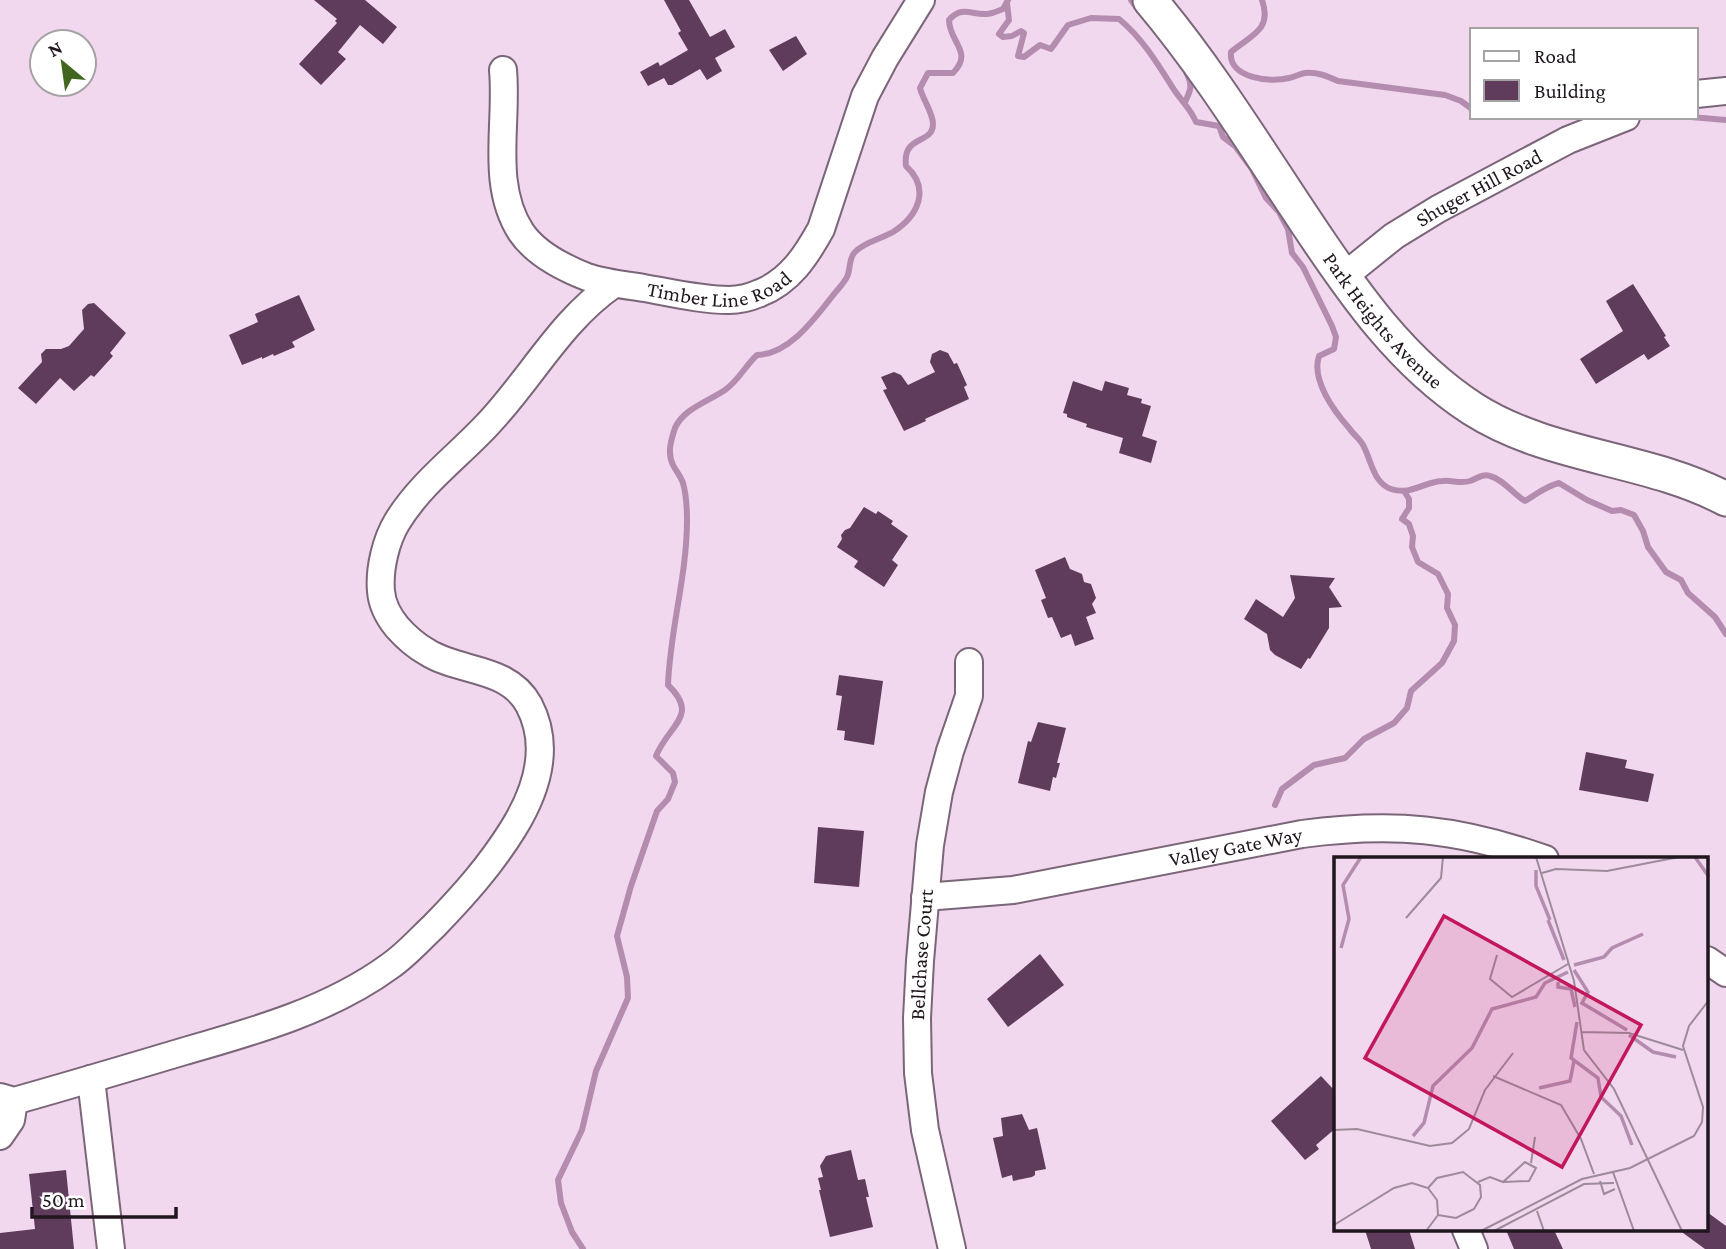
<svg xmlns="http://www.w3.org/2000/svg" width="1726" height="1249" font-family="'Crimson Pro',serif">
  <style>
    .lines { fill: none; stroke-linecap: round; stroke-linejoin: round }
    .stream { stroke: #b48caf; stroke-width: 6 }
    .building { fill: #603c5c }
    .minor-casing { stroke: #7b6578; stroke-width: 30 }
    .major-casing { stroke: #7b6578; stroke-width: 37 }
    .minor { stroke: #fff; stroke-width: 26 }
    .major { stroke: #fff; stroke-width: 33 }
    .labels { text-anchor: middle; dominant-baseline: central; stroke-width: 7; stroke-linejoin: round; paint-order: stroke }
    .street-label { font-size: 21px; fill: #1f161e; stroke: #fff }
    .inset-river { fill: none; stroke: #b48caf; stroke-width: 3.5 }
    .inset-road { fill: none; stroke: #9d8a9b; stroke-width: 2 }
    .view { fill: #c2185b; fill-opacity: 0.15; stroke: #c2185b; stroke-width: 3.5 }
    .inset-edge { fill: none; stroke: #1f161e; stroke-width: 3.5 }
  </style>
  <rect width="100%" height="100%" fill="#f1d8ee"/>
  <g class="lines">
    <!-- stream -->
    <g class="stream">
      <path d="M 1131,0 L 1139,11"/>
      <path d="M 1262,0 C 1273,31 1249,36 1231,52 C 1228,78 1270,83 1289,78 C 1295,77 1299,74 1305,73 C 1318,72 1327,76 1338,81 L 1445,95 L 1461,101 L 1472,109"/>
      <path d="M 1007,3 L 1009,20 L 999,34 L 1003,37 L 1012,36 L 1021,31 L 1024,33 L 1018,56 L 1024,57 L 1040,45 L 1051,49 L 1068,25 L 1091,18 L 1119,19 C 1141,37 1156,61 1171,85 C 1179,99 1190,107 1196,122 L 1219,126 L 1223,137 L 1235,146 L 1252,169 L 1266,198 L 1279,212 L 1288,229 L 1292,253 L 1303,267 L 1332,326 L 1336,337 L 1334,349 L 1319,356 C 1311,380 1334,411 1349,428 C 1353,434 1360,439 1363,445 C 1371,459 1373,483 1391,489 C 1411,496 1425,481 1443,481 C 1452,480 1460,484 1470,481 C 1477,479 1482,473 1490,476 C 1503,479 1513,494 1525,501 C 1537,494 1546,486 1559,483 L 1587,500 L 1612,511 L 1621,510 L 1634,515 L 1643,531 L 1648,547 L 1666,572 L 1681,580 L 1688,593 L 1715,617 L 1726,634"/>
      <path d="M 1185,102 C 1191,90 1193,85 1186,72"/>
      <path d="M 1691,117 L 1726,120"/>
      <path d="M 1275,805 L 1282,789 L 1314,765 L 1345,758 L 1364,739 L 1394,723 L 1407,708 L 1411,691 L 1442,663 L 1454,641 L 1455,625 L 1447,608 L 1448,594 L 1438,574 L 1418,562 L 1412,547 L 1413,536 L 1409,524 L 1402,519 L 1409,508 L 1409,499 L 1404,491"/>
      <path d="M 583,1249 L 572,1232 L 561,1203 L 558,1180 L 582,1130 L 596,1071 L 628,998 L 627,977 L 617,936 L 631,886 L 657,811 L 668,799 L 675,782 L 673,773 L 656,756 C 669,724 700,716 668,685 C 670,629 687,576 687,520 C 687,509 686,494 683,483 C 681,477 676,471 673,465 C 667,453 671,440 675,428 C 683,409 709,401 725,390 C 739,380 745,366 757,355 C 790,354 815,318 834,294 C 838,289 844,283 847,277 C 851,269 848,259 855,252 C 864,242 881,239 893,232 C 918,216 931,189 906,166 C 902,134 933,145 933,124 C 933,113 923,100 920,88 L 928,73 L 953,73 C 974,52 949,42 949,20 C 962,5 971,15 986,14 C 992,14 998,11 1003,9 L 1008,0"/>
    </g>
  </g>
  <!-- building -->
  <g class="building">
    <path d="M 314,0 L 365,0 L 397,27 L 383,44 L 360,25 L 338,52 L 346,59 L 321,85 L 299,64 L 337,23 L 335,21 L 337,19 Z"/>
    <path d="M 664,0 L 689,0 L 710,37 L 725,29 L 735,47 L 715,58 L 722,71 L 707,80 L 700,69 L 672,85 L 668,85 L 664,78 L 648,86 L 640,72 L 658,62 L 660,66 L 688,50 L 678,33 L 681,31 Z"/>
    <path d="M 796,36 L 807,54 L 783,71 L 769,50 Z"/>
    <path d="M 1633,284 L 1666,336 L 1664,337 L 1670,346 L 1648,360 L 1644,354 L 1596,384 L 1580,359 L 1623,331 L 1606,301 Z"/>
    <path d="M 299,295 L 315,330 L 292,342 L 295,347 L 274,356 L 273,354 L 262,359 L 262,357 L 242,365 L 229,335 L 258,322 L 255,314 Z"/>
    <path d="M 94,303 L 126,333 L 110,353 L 113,356 L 94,377 L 91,375 L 74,391 L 60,378 L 36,404 L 18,388 L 42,362 L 41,354 L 46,349 L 61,349 L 69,346 L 84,329 L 82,310 L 88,304 Z"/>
    <path d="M 940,350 L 948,353 L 954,364 L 957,363 L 967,385 L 964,387 L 969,399 L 925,419 L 926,421 L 904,431 L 883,390 L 887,389 L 881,377 L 894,372 L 901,375 L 908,385 L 935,372 L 930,362 L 932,354 Z"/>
    <path d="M 1073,381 L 1102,391 L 1105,381 L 1129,388 L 1127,395 L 1142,399 L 1141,403 L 1151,406 L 1142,436 L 1157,441 L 1151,463 L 1119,453 L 1123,438 L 1086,427 L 1087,424 L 1067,417 L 1067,414 L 1063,413 Z"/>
    <path d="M 864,507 L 876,514 L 878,511 L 893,521 L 891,524 L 908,536 L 892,560 L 898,565 L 884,587 L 854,567 L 858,561 L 837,547 L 842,539 L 841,535 L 845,530 L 850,528 Z"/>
    <path d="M 1065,557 L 1070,569 L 1082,574 L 1084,582 L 1091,584 L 1096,598 L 1092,604 L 1096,613 L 1086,617 L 1094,639 L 1075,646 L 1071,634 L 1061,638 L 1052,617 L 1048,618 L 1041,600 L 1046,598 L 1035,570 Z"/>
    <path d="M 1290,575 L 1335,578 L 1329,587 L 1342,607 L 1329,608 L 1329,628 L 1310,659 L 1308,658 L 1301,669 L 1275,655 L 1270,650 L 1267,634 L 1244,619 L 1256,599 L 1283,617 L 1295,598 Z"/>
    <path d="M 839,675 L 883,681 L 874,745 L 844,740 L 845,731 L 837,730 L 842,696 L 836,695 Z"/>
    <path d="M 1038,722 L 1066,728 L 1057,763 L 1060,763 L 1056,778 L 1053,777 L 1050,791 L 1018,783 L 1028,741 L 1031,742 Z"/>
    <path d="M 1586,752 L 1627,760 L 1625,768 L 1654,774 L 1648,802 L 1579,790 Z"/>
    <path d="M 818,827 L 864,831 L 859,887 L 814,883 Z"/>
    <path d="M 1040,954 L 1064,985 L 1008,1027 L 987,999 Z"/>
    <path d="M 1321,1076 L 1336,1092 L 1336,1128 L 1316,1145 L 1319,1149 L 1305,1160 L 1271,1121 Z"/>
    <path d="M 1022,1114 L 1029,1130 L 1037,1128 L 1046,1169 L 1035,1171 L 1035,1175 L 1032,1177 L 1013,1181 L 1012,1175 L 1002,1178 L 993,1138 L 1003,1136 L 1001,1118 Z"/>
    <path d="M 851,1150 L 858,1180 L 865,1179 L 869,1197 L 866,1197 L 873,1227 L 830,1237 L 819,1190 L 821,1190 L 818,1178 L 823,1177 L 820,1166 L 826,1156 Z"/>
    <path d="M 66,1170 L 74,1249 L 0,1249 L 0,1233 L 35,1229 L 29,1174 Z"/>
    <path d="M 1707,1212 L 1726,1226 L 1726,1249 L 1705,1249 L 1679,1230 L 1707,1230 Z"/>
    <path d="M 1365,1230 L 1409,1230 L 1415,1249 L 1371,1249 Z"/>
    <path d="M 1506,1230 L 1554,1230 L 1563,1249 L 1514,1249 Z"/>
  </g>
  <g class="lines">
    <!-- minor casing -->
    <g class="minor-casing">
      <g id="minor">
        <path id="s1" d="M 503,70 C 508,124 490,184 521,232 C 535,253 564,268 587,277 C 605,283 625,285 644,288 C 672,293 701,300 729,300 C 738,300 751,297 760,293 C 790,281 806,256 821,229 L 865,96 L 885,58 L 921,0"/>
        <path d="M 1696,94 L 1726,91"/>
        <path id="s2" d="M 1343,277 L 1394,236 L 1438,209 L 1568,140 L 1626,117"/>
        <path id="s3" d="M 925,897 L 1013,890 L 1302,834 C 1393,822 1458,828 1545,859"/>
        <path d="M 1707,960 L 1726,973"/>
        <path d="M 91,1079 L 111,1249"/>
        <path d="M 0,1097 L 14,1101 C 71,1085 128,1068 185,1051 C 255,1031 330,1010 390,966 C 406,955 420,939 434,926 C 464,895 490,866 513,829 C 536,792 551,747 529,705 C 508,666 460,673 427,652 C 416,646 405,636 397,627 C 388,616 382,605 381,591 C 379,569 386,540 397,522 C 420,484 457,457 487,425 C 531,379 560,321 614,284"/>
        <path d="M 0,1136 L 11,1120 L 14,1101"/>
        <path d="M 1466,1230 L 1474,1249"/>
        <path id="s4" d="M 952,1249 L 925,1130 L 918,1073 L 917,1018 L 920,961 L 930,845 L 939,792 L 950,751 L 969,696 L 969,662"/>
      </g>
    </g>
    <!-- major casing -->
    <g class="major-casing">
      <g id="major">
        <path id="s5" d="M 1150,0 C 1209,70 1257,149 1308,225 C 1354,294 1402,363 1473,409 C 1550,458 1646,457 1726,499"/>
      </g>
    </g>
    <!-- minor -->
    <use href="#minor" class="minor"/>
    <!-- major -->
    <use href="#major" class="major"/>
  </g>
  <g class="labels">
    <!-- street labels -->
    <g class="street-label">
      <text stroke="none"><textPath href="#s2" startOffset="163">Shuger Hill Road</textPath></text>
      <text stroke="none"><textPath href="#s1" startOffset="382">Timber Line Road</textPath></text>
      <text stroke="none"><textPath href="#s5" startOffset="397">Park Heights Avenue</textPath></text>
      <text stroke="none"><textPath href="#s3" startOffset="315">Valley Gate Way</textPath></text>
      <text stroke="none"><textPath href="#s4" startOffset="298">Bellchase Court</textPath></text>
    </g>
  </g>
  <!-- overview -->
  <g transform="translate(1334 857)">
    <rect width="374" height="374" fill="#f1d8ee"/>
    <path class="inset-river" d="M 361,0 L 375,20M 202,13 L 202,29 L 216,63M 214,63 L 230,103M 7,91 L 15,62 L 9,28 L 27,0M 240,108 L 270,100 L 278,91 L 309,77M 240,113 L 254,135 L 248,146 L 293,173M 224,125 L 224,130 L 237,132 L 241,150M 243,165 L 237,201 L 264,221 L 267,240 L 287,259 L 298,288M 295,178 L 319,195 L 342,200M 205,231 L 236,224 L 240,204M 79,279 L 90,266 L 99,229 L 138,191 L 158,152 L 202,140 L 211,126 L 234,115"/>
    <path class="inset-road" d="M 202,0 L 240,124 L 250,193 L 280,232 L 348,374M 208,16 L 222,12 L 273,14 L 345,0M 72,61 L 107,21 L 109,0M 163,98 L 156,122 L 178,140 L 234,107M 248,175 L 295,176 L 349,193M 159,219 L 227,248 L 247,282 L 260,317M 0,273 L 23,272 L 96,289 L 118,286 L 135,272 L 151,233 L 179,196M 197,306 L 201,280M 279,315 L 300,374M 266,324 L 270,337 L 281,332M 144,325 L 156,320 L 169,325 L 191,305 L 202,311 L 195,324 L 169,325M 94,331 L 103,321 L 129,315 L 146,328 L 147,340 L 140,352 L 122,361 L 104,358M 203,354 L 210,374M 0,368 L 60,331 L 78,326 L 94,331 L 103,343 L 104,358 L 92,374M 147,374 L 248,322 L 296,311 L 360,279 L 368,265 L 369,250 L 349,189 L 355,169 L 375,143M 160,374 L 250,327 L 280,326"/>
    <path class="view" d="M 110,59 L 307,168 L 228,310 L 31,201 Z"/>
    <rect width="374" height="374" class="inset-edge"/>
  </g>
  <!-- legend -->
  <rect x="1470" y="28" width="228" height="91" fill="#ffffff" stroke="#a5a2a5" stroke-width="2"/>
  <rect x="1484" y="51" width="35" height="10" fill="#ffffff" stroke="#a5a2a5" stroke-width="2"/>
  <text x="1534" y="63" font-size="21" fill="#1f161e">Road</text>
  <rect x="1484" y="80" width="35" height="21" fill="#603c5c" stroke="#a5a2a5" stroke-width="2"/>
  <text x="1534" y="98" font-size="21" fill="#1f161e">Building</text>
  <!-- north arrow -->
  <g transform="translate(63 63) rotate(331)"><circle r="33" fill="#ffffff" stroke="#a5a2a5" stroke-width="2"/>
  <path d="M0-5L12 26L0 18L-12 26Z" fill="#42661f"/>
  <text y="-10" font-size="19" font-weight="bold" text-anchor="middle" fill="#1f161e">N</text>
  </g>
  <!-- scale -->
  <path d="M32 1207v10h144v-10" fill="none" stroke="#1f161e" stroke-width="3.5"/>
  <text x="42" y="1207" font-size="21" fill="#1f161e" stroke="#ffffff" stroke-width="5" paint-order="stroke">50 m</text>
</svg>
